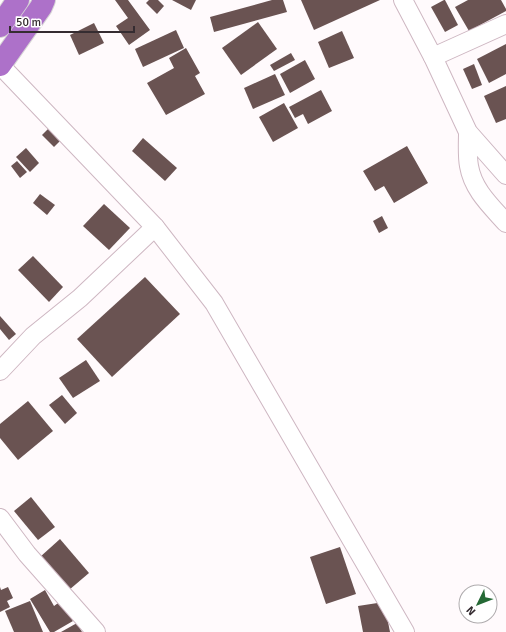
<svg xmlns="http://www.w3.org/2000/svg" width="506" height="632" font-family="Signika,sans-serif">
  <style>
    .building { fill: #6a5352 }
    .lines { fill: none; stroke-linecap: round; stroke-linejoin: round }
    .minor-casing { stroke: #ceb7c2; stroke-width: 20 }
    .highway-casing { stroke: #d7d5d6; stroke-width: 24 }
    .minor { stroke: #fff; stroke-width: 18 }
    .highway { stroke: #ad71c9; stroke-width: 22 }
  </style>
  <rect width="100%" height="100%" fill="#fffafc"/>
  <!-- building -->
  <g class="building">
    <path d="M 115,0 L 128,0 L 150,30 L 129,45 L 116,26 L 128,18 Z"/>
    <path d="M 149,0 L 158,0 L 164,6 L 157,14 L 146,3 Z"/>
    <path d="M 172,0 L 196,0 L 191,10 Z"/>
    <path d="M 272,0 L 283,0 L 287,12 L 214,32 L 210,17 Z"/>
    <path d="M 301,0 L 380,0 L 314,30 Z"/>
    <path d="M 444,0 L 445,0 L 458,25 L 445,32 L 431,7 Z"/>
    <path d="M 468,0 L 501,0 L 506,9 L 506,11 L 469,31 L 455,7 Z"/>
    <path d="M 258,22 L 277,49 L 241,75 L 222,48 Z"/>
    <path d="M 94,23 L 104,43 L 79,55 L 70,35 Z"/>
    <path d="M 176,30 L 184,48 L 143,67 L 135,49 Z"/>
    <path d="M 342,31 L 354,58 L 329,68 L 318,42 Z"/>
    <path d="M 506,44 L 506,74 L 489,83 L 477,59 Z"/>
    <path d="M 186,48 L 200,73 L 195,76 L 205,94 L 166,115 L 147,83 L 174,68 L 169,58 Z"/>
    <path d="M 291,53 L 295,60 L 274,71 L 270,65 Z"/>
    <path d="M 305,60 L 315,79 L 290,93 L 280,74 Z"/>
    <path d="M 474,64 L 482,85 L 472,89 L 463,69 Z"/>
    <path d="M 275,74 L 285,95 L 253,109 L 244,88 Z"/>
    <path d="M 506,86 L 506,119 L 496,123 L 484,96 Z"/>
    <path d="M 321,90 L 332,111 L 308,124 L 303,114 L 295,118 L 289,107 Z"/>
    <path d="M 284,103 L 298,128 L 273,142 L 259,117 Z"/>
    <path d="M 50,127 L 62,139 L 54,147 L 42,135 Z"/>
    <path d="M 143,138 L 177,168 L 165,181 L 132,151 Z"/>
    <path d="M 407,146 L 428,183 L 394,203 L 384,186 L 375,191 L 363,171 Z"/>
    <path d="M 26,148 L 39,163 L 30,172 L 16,157 Z"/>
    <path d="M 17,161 L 27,172 L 20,178 L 11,166 Z"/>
    <path d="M 40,194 L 55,205 L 47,215 L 33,203 Z"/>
    <path d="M 104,204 L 130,228 L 109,250 L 83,226 Z"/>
    <path d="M 382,216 L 388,228 L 379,233 L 373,221 Z"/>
    <path d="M 33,256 L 63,287 L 49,302 L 18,270 Z"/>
    <path d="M 145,277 L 180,314 L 112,377 L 77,339 Z"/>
    <path d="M 0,316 L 16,334 L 9,340 L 0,329 Z"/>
    <path d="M 86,360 L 100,381 L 73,398 L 59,378 Z"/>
    <path d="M 62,395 L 77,413 L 65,424 L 49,405 Z"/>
    <path d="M 28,401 L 53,431 L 18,460 L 0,438 L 0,424 Z"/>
    <path d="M 31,497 L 55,527 L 38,540 L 14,511 Z"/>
    <path d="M 60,539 L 89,573 L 69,590 L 40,557 Z"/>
    <path d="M 340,547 L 356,594 L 326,604 L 310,557 Z"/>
    <path d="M 0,587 L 1,590 L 8,587 L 13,598 L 7,601 L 10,607 L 0,612 Z"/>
    <path d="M 45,590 L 54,606 L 61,601 L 73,621 L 54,632 L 50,632 L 30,599 Z"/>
    <path d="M 30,601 L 43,632 L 14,632 L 5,611 Z"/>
    <path d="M 384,602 L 390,632 L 363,632 L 358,606 Z"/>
    <path d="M 77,623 L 82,632 L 61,632 Z"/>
  </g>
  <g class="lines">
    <!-- minor casing -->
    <g class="minor-casing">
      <g id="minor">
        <path d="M 403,0 L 433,57 L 468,132 L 506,175"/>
        <path d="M 433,57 L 506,24"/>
        <path d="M 0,65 L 155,227 L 214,303 L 405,632"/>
        <path d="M 468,132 C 468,143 467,155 469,166 C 473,190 491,206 506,223"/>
        <path d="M 0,371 L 33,336 L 80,298 L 155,227"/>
        <path d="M 0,518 L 27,554 L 96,632"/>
      </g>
    </g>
    <!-- highway casing -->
    <g class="highway-casing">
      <g id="highway">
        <path d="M 0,26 L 18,0"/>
        <path d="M 0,65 L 41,7 L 44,0"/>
      </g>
    </g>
    <!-- minor -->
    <use href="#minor" class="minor"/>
    <!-- highway -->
    <use href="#highway" class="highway"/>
  </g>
  <!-- north arrow -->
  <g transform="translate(478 604) rotate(227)"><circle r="19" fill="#ffffff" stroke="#aeabad"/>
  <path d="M0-3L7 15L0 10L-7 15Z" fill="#256935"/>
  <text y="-6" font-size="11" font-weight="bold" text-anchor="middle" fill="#352c31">N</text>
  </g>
  <!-- scale -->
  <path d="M10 26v6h124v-6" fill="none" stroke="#352c31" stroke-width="2"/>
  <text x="16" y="26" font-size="12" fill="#352c31" stroke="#ffffff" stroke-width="3" paint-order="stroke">50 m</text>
</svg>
